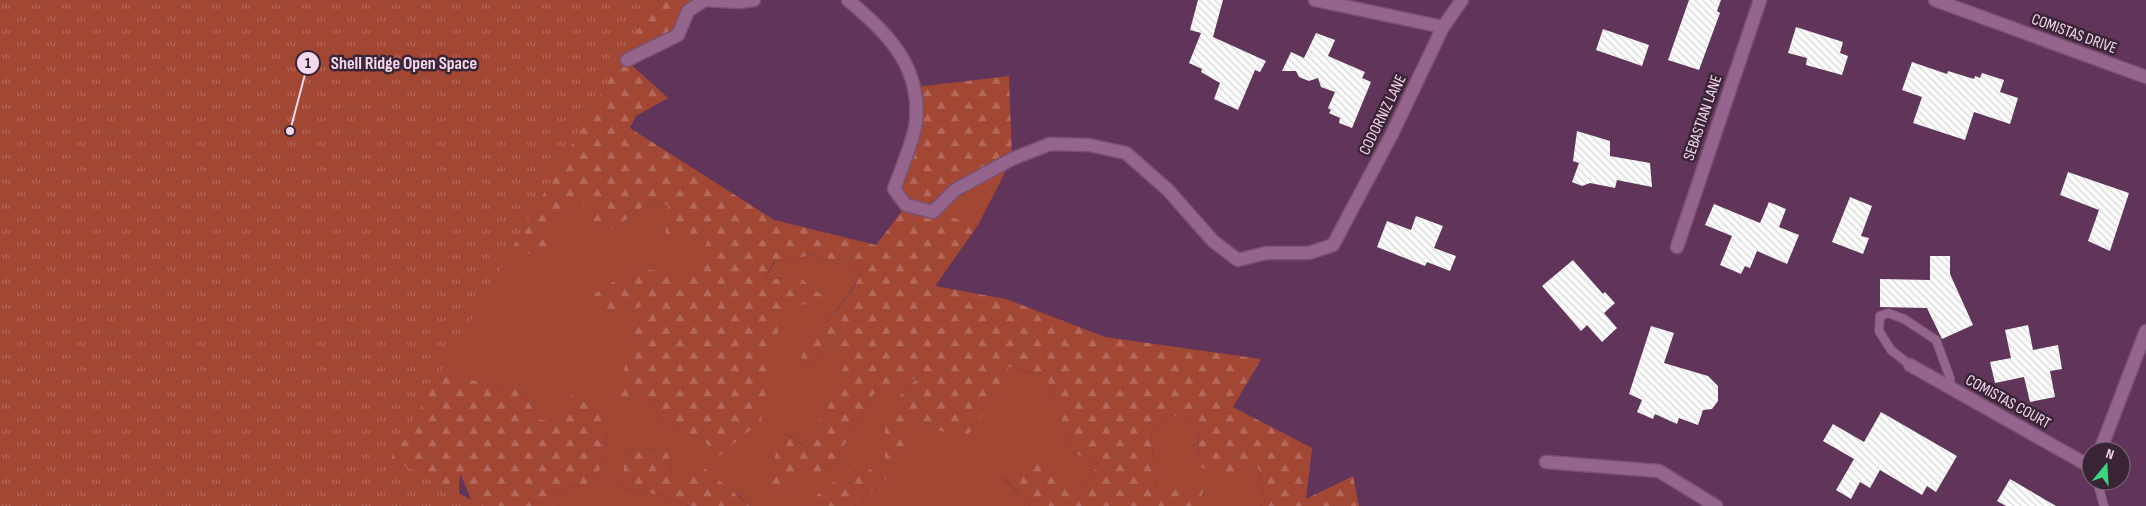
<svg xmlns="http://www.w3.org/2000/svg" width="2146" height="506" font-family="'Sofia Sans Condensed',sans-serif">
  <style>
    .green { fill: #a24734 }
    .forest { fill: url(#forest-firs) }
    .park { fill: url(#park-tufts) }
    .building { fill: url(#building-back-hatch) }
    .lines { fill: none; stroke-linecap: round; stroke-linejoin: round }
    .service-casing { stroke: #795273; stroke-width: 10 }
    .minor-casing { stroke: #795273; stroke-width: 15 }
    .service { stroke: #96658d; stroke-width: 8 }
    .minor { stroke: #96658d; stroke-width: 12 }
    .labels { text-anchor: middle; dominant-baseline: central; stroke-width: 5; stroke-linejoin: round; paint-order: stroke }
    .street-label { font-size: 16px; fill: #f4d8ee; stroke: #392535 }
    .leader { fill: none; stroke: #f4d8ee; stroke-width: 2 }
    .callout-dot { fill: #f4d8ee; stroke: #392535; stroke-width: 2 }
    .mark-label { font-size: 15px; text-anchor: middle; font-weight: bold; fill: #111 }
    .callout-label { font-size: 18px; text-anchor: middle; font-weight: bold; fill: #f4d8ee; stroke: #392535; stroke-width: 5; stroke-linejoin: round; paint-order: stroke }
  </style>
  <defs>
    <pattern id="forest-firs" width="22" height="20" patternUnits="userSpaceOnUse" patternTransform="scale(1.25)"><rect width="22" height="20" fill="#a24734"/><path d="M5 1l3.5 6h-7zM16 11l3.5 6h-7z" fill="#b4695c"/></pattern>
    <pattern id="park-tufts" width="24" height="20" patternUnits="userSpaceOnUse" patternTransform="scale(1.25)"><rect width="24" height="20" fill="#a24734"/><path d="M3 7l-1-3M5 7V3M7 7l1-3M15 17l-1-3M17 17v-4M19 17l1-3" fill="none" stroke="#b4695c"/></pattern>
    <pattern id="building-back-hatch" width="6" height="6" patternUnits="userSpaceOnUse" patternTransform="scale(1.25)"><rect width="6" height="6" fill="#fcfcfc"/><path d="M-1 5l2 2M0 0l6 6M5-1l2 2" fill="none" stroke="#d8d7d8"/></pattern>
  </defs>
  <rect width="100%" height="100%" fill="#613459"/>
  <!-- green -->
  <g class="green">
    <path d="M 172,61 L 553,215 L 594,198 L 594,221 L 613,229 L 651,201 L 668,205 L 710,237 L 692,279 L 636,267 L 648,302 L 632,338 L 651,399 L 661,421 L 702,439 L 719,455 L 781,313 L 799,277 L 764,280 L 775,262 L 813,255 L 862,271 C 848,299 827,325 802,343 L 801,369 L 827,352 L 851,352 L 808,448 L 783,432 L 782,496 L 799,473 L 829,471 L 877,389 L 920,376 L 898,397 L 885,479 L 914,426 L 987,409 L 1008,367 L 1046,376 L 1072,452 L 1098,464 L 1082,490 L 1004,478 L 1030,506 L 855,506 L 885,480 L 806,504 L 807,506 L 750,506 L 737,494 L 672,475 L 668,449 L 625,450 L 622,488 L 665,496 L 689,506 L 554,506 L 558,490 L 594,482 L 607,452 L 606,430 L 540,420 L 521,390 L 481,383 L 458,375 L 428,350 Z"/>
    <path d="M 1012,159 L 978,225 L 933,212 Z"/>
    <path d="M 1171,415 L 1198,424 L 1199,465 L 1257,461 L 1265,504 L 1260,506 L 1197,506 L 1203,489 L 1156,491 L 1151,433 Z"/>
  </g>
  <!-- forest -->
  <g class="forest">
    <path d="M 0,0 L 754,0 L 705,0 L 688,11 L 678,35 L 627,61 L 668,98 L 636,116 L 630,128 L 774,220 L 876,245 L 906,206 L 894,189 L 916,122 L 916,87 L 1009,76 L 1012,159 L 984,174 L 934,212 L 978,225 L 935,286 L 1006,299 L 1105,337 L 1261,359 L 1233,407 L 1312,448 L 1306,499 L 1353,476 L 1359,506 L 1260,506 L 1265,504 L 1257,461 L 1230,486 L 1199,465 L 1198,424 L 1171,415 L 1151,433 L 1156,490 L 1204,489 L 1197,506 L 1030,506 L 1004,477 L 1033,457 L 1082,490 L 1098,464 L 1072,452 L 1046,376 L 1009,367 L 987,409 L 967,436 L 914,426 L 885,480 L 855,506 L 807,506 L 806,504 L 859,462 L 885,479 L 885,426 L 898,397 L 919,377 L 877,389 L 829,471 L 799,474 L 782,496 L 768,481 L 782,432 L 808,448 L 850,353 L 827,352 L 801,369 L 802,343 C 826,325 850,299 862,271 L 813,255 L 774,262 L 764,280 L 799,277 L 824,297 L 781,313 L 761,421 L 719,456 L 702,439 L 661,421 L 651,399 L 617,397 L 632,338 L 647,303 L 611,322 L 594,294 L 636,267 L 692,278 L 709,237 L 665,238 L 668,205 L 651,201 L 613,229 L 593,221 L 594,199 L 553,215 L 552,246 L 504,262 L 428,350 L 458,375 L 481,383 L 521,390 L 540,420 L 563,422 L 572,395 L 595,400 L 606,430 L 607,452 L 594,482 L 558,490 L 554,506 L 474,506 L 460,473 L 458,506 L 0,506 Z"/>
    <path d="M 668,449 L 672,475 L 704,468 L 750,506 L 689,506 L 665,496 L 622,488 L 625,450 Z"/>
  </g>
  <!-- park -->
  <path class="park" d="M 0,0 L 655,0 L 391,459 L 484,506 L 0,506 Z"/>
  <!-- building -->
  <g class="building">
    <path d="M 1198,0 L 1223,0 L 1213,37 L 1266,61 L 1260,72 L 1255,70 L 1238,110 L 1214,99 L 1220,83 L 1201,72 L 1202,69 L 1189,63 L 1201,33 L 1190,30 Z"/>
    <path d="M 1689,0 L 1721,0 L 1717,11 L 1720,13 L 1699,70 L 1668,60 Z"/>
    <path d="M 1796,27 L 1843,42 L 1840,53 L 1848,56 L 1842,75 L 1806,65 L 1807,58 L 1788,53 Z"/>
    <path d="M 1603,29 L 1649,45 L 1642,66 L 1596,50 Z"/>
    <path d="M 1316,33 L 1335,40 L 1328,56 L 1365,72 L 1362,78 L 1371,82 L 1352,128 L 1339,123 L 1340,118 L 1329,113 L 1331,110 L 1328,108 L 1335,92 L 1321,87 L 1318,78 L 1309,81 L 1299,77 L 1296,71 L 1282,71 L 1291,52 L 1304,58 Z"/>
    <path d="M 1912,62 L 1947,74 L 1948,71 L 1974,79 L 1975,76 L 1980,78 L 1982,73 L 2004,80 L 2000,92 L 2018,98 L 2010,124 L 1974,112 L 1965,140 L 1913,123 L 1922,97 L 1902,90 Z"/>
    <path d="M 1577,131 L 1610,141 L 1610,156 L 1650,163 L 1652,187 L 1617,180 L 1615,188 L 1590,183 L 1582,186 L 1572,182 L 1579,163 L 1573,161 Z"/>
    <path d="M 2068,172 L 2129,193 L 2110,251 L 2088,241 L 2099,210 L 2060,195 Z"/>
    <path d="M 1850,197 L 1872,206 L 1861,236 L 1869,238 L 1863,254 L 1832,242 Z"/>
    <path d="M 1769,202 L 1786,209 L 1779,227 L 1799,235 L 1787,264 L 1757,251 L 1750,268 L 1745,266 L 1741,274 L 1720,265 L 1732,236 L 1705,225 L 1714,204 L 1760,223 Z"/>
    <path d="M 1416,216 L 1443,226 L 1434,248 L 1456,256 L 1450,271 L 1427,262 L 1425,266 L 1377,247 L 1387,221 L 1411,230 Z"/>
    <path d="M 1930,256 L 1950,256 L 1950,274 L 1973,325 L 1942,339 L 1927,308 L 1880,307 L 1880,279 L 1930,280 Z"/>
    <path d="M 1573,260 L 1603,294 L 1605,292 L 1615,303 L 1604,313 L 1617,328 L 1602,342 L 1587,325 L 1581,331 L 1542,286 Z"/>
    <path d="M 2028,325 L 2033,350 L 2058,345 L 2062,369 L 2050,371 L 2055,397 L 2030,402 L 2024,377 L 1995,383 L 1990,362 L 2011,358 L 2005,330 Z"/>
    <path d="M 1651,326 L 1674,333 L 1664,363 L 1708,376 L 1718,386 L 1718,401 L 1712,409 L 1703,410 L 1698,425 L 1679,418 L 1677,424 L 1655,414 L 1653,419 L 1637,412 L 1642,400 L 1629,394 Z"/>
    <path d="M 1881,412 L 1957,456 L 1936,492 L 1927,486 L 1922,495 L 1880,470 L 1870,488 L 1860,482 L 1851,499 L 1836,490 L 1854,459 L 1823,441 L 1833,424 L 1864,442 Z"/>
    <path d="M 2010,479 L 2056,506 L 2006,506 L 1997,501 Z"/>
  </g>
  <g class="lines">
    <!-- service casing -->
    <g class="service-casing">
      <g id="service">
        <path d="M 1910,365 L 1891,350 L 1879,331 L 1880,316 L 1888,313 L 1904,319 L 1936,340 L 1950,378 L 1951,388"/>
        <path d="M 2097,481 L 2104,506"/>
      </g>
    </g>
    <!-- minor casing -->
    <g class="minor-casing">
      <g id="minor">
        <path d="M 848,0 C 887,33 921,65 916,121 C 915,137 900,172 894,189 L 906,205 L 933,212 L 955,190 L 1012,159 L 1050,144 L 1089,145 L 1126,153 L 1168,190 L 1213,241 L 1238,260 L 1266,253 L 1309,253 L 1333,245 L 1392,134 L 1443,27 L 1462,0"/>
        <path d="M 1315,0 L 1443,27"/>
        <path d="M 1935,0 L 2146,77"/>
        <path d="M 627,60 L 678,35 L 688,11 L 705,0 L 739,2 L 754,0"/>
        <path d="M 1677,247 L 1760,0"/>
        <path d="M 1910,365 L 2091,467"/>
        <path d="M 2100,451 L 2146,331"/>
        <path d="M 1546,462 L 1659,471 L 1716,506"/>
      </g>
    </g>
    <!-- service -->
    <use href="#service" class="service"/>
    <!-- minor -->
    <use href="#minor" class="minor"/>
  </g>
  <g class="labels">
    <!-- street labels -->
    <g class="street-label">
      <text transform="translate(2074 34) rotate(20)">COMISTAS DRIVE</text>
      <text transform="translate(1383 115) rotate(-64)">CODORNIZ LANE</text>
      <text transform="translate(1703 118) rotate(-71)">SEBASTIAN LANE</text>
      <text transform="translate(2008 402) rotate(29)">COMISTAS COURT</text>
    </g>
  </g>
  <!-- callouts -->
  <path class="leader" d="M290 131L308 63"/>
  <g class="callout-dot">
    <circle cx="290" cy="131" r="5"/>
    <circle cx="308" cy="63" r="12"/>
  </g>
  <g class="mark-label">
    <text x="308" y="68">1</text>
  </g>
  <g class="callout-label">
    <text x="404" y="69">Shell Ridge Open Space</text>
  </g>
  <!-- north arrow -->
  <g transform="translate(2106 466) rotate(18)"><circle r="24" fill="#392535" stroke="#846d7f"/>
  <path d="M0-4L9 19L0 12L-9 19Z" fill="#3bd77e"/>
  <text y="-8" font-size="14" font-weight="bold" text-anchor="middle" fill="#f4d8ee">N</text>
  </g>
</svg>
